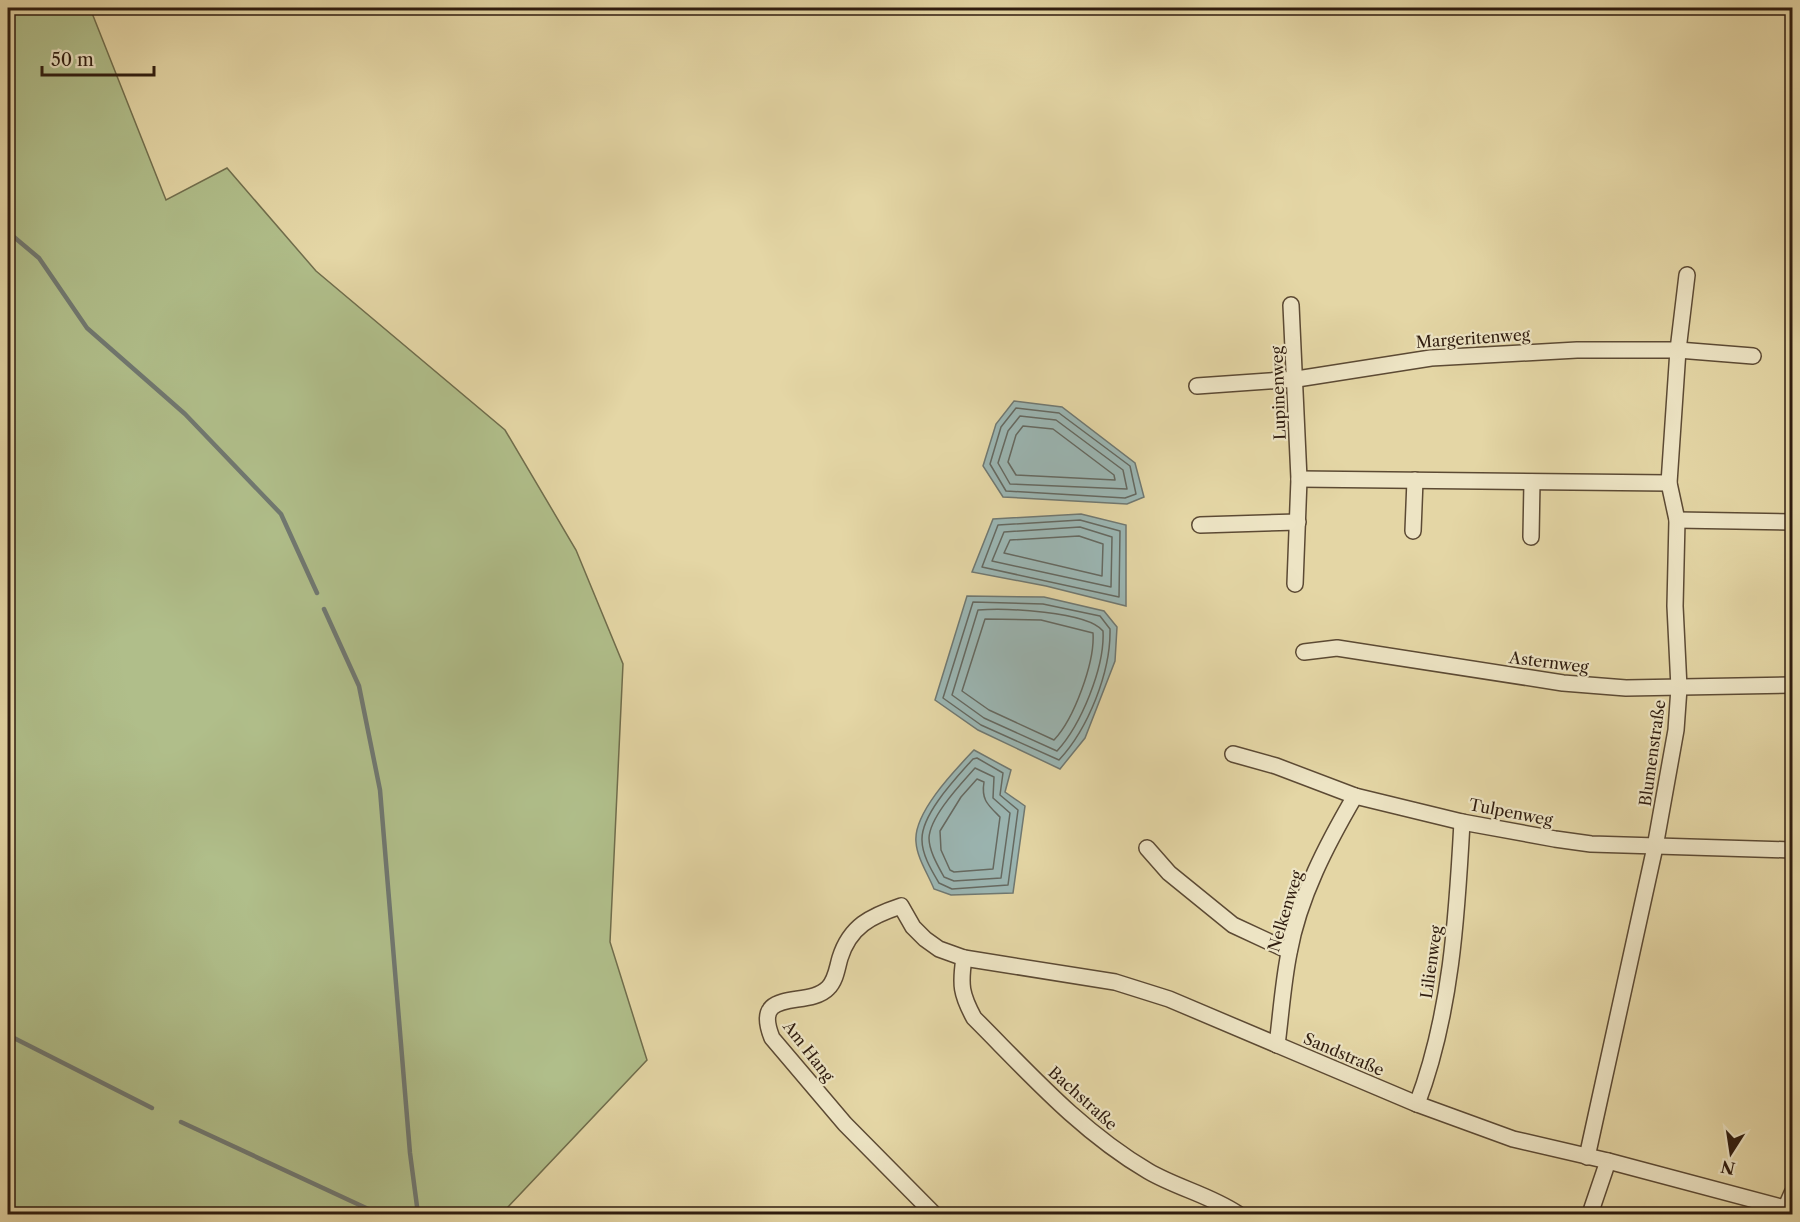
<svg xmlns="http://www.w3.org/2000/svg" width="1800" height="1222" font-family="'Libre Caslon Text',serif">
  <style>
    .green { fill: #b0be8a; stroke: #706d4c; stroke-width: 1.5 }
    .water { fill: #9bb6b3; stroke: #707871; stroke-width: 1.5 }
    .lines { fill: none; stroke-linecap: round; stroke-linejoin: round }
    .shore { stroke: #656961; stroke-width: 1.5 }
    .stream { stroke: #707871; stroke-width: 4.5 }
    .minor-casing { stroke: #5c4a34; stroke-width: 18 }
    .minor { stroke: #ede4c4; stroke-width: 15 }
    .labels { text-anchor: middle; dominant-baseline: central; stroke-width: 4.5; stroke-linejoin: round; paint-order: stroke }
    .street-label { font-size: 16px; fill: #2f1c0f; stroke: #ede4c4 }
  </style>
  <rect width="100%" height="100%" fill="#e4d6a5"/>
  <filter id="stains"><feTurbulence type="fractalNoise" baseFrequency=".00333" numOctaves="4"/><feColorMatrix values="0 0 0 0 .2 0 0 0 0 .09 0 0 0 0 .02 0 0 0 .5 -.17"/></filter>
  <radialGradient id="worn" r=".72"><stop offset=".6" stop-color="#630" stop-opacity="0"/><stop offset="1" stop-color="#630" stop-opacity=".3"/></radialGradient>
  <!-- green -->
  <path class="green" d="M 8,8 L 90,8 L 166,200 L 227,168 L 316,271 L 505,430 L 576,550 L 623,664 L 610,942 L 647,1060 L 507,1208 L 511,1214 L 8,1214 Z"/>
  <!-- water -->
  <g class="water">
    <path d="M 1014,401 L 1062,407 L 1135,463 L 1144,497 L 1127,504 L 1003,497 L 983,466 L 996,424 Z"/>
    <path d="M 1081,514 L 1126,525 L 1126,606 L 1046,586 L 972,572 L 993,519 Z"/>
    <path d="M 967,596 L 1044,597 L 1104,611 L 1117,627 L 1115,661 L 1085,738 L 1060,769 L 978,730 L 935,700 Z"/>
    <path d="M 974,750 L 1011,770 L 1005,792 L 1025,806 L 1013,893 L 951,895 L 934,889 C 928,874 917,858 916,842 C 913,813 955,770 974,750 Z"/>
  </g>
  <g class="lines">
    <!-- shore -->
    <g class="shore">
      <path d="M 1016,408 L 1059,413 L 1130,466 L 1136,494 L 1125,498 L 1006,491 L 990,464 L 1001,427 Z"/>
      <path d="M 1020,416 L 1056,420 L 1123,470 L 1127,489 L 1010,484 L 998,463 L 1008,431 Z"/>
      <path d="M 1023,426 L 1053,429 L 1114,475 L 1115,480 L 1016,475 L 1008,462 L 1016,435 Z"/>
      <path d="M 1080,520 L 1120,531 L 1119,597 L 982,567 L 998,525 Z"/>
      <path d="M 1080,527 L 1112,537 L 1111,587 L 992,561 L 1004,532 Z"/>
      <path d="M 1079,536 L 1103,544 L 1102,576 L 1004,553 L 1010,540 Z"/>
      <path d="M 973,602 L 1043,604 L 1100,616 L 1110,629 C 1111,672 1088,729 1059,760 L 981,725 L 943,698 Z"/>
      <path d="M 978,610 C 1004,608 1087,611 1103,631 C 1105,667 1081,725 1057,751 L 984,718 L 952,695 Z"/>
      <path d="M 985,619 L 1041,620 L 1093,633 C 1095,662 1074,719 1054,740 L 989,710 L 962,691 Z"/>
      <path d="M 977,758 L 1003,773 L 1000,795 L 1018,810 L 1008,885 L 952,889 L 939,883 C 932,871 922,855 922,840 C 921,814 957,777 973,759 Z"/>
      <path d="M 975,768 L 994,777 L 993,798 L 1010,813 L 1001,878 L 954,881 L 944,877 C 938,866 929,851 929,838 C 930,816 961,784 975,768 Z"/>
      <path d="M 977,779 L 984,782 C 981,800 988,805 1000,817 L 993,869 L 954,872 L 950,870 L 941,850 L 940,831 L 961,797 Z"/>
    </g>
    <!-- stream -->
    <g class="stream">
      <path d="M 8,232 L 39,258 L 87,328 L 185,414 L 281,514 L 317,593"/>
      <path d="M 324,609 L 359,686 L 380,790 L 410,1153 L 418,1214"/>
      <path d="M 8,1035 L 152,1108"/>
      <path d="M 181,1122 L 379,1214"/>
    </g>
    <!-- minor casing -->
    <g class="minor-casing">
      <g id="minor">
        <path d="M 1291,305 L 1299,479 L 1295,584"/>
        <path d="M 1197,386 L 1297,379 L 1431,358 L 1577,350 L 1678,350 L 1753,356"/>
        <path d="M 1299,479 L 1669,483"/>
        <path d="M 1677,520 L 1792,522"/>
        <path d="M 1200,525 L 1298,522"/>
        <path d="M 1413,531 L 1415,480"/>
        <path d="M 1531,537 L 1532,482"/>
        <path d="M 1304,652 L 1337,648 L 1563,683 L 1626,688 L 1792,685"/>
        <path d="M 1233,754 L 1276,766 L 1355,796 L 1462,822 L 1555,839 L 1591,844 L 1792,850"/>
        <path d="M 1147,848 L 1169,873 L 1233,925 L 1289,951"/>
        <path d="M 964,958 C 960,985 961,994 974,1018 C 1029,1073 1080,1131 1148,1171 C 1177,1188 1210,1195 1238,1214"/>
        <path d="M 1277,1045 C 1281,1014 1283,983 1289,953 C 1299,897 1327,844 1355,796"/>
        <path d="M 1417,1104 C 1451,1015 1457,916 1462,822"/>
        <path d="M 1587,1157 L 1655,847 L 1676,730 L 1679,688 L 1675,606 L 1677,520 L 1669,483 L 1678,350 L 1687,275"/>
        <path d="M 1785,1209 L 1792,1193"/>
        <path d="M 934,1214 L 845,1124 L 772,1038 C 751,986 808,1009 828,988 C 836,980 837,968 840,958 C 850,926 871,916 901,906 L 913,927 L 925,939 L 939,949 L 964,958 L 1115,982 L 1169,999 L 1417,1104 L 1513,1139 L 1608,1161 L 1792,1210"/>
        <path d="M 1590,1214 L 1608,1161"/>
      </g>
    </g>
    <!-- minor -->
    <use href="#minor" class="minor"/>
  </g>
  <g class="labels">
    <!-- street labels -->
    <g class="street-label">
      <text transform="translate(1473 338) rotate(-4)">Margeritenweg</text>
      <text transform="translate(1278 393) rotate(-92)">Lupinenweg</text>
      <text transform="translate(1549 662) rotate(7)">Asternweg</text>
      <text transform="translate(1652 753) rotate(-82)">Blumenstraße</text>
      <text transform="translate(1511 812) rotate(11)">Tulpenweg</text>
      <text transform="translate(1285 911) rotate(-73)">Nelkenweg</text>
      <text transform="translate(1431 962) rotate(-82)">Lilienweg</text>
      <text transform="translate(809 1051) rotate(52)">Am Hang</text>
      <text transform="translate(1344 1054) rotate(23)">Sandstraße</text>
      <text transform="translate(1083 1098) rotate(42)">Bachstraße</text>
    </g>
  </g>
  <!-- margin -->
  <rect width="1800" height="1222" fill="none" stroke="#e4d6a5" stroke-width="30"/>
  <rect x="9" y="9" width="1782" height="1204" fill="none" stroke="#2f1c0f" stroke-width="3"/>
  <rect x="15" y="15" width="1770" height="1192" fill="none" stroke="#2f1c0f" stroke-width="1.5"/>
  <!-- north arrow -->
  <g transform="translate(1731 1153) rotate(192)" stroke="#ede4c4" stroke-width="4.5" paint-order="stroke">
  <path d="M0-4.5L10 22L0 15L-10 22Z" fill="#2f1c0f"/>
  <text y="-9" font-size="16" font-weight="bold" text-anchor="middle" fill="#2f1c0f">N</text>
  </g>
  <!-- scale -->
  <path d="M42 66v9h112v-9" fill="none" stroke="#2f1c0f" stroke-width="3"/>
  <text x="51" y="66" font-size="18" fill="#2f1c0f" stroke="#ede4c4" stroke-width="4.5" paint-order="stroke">50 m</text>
  <rect width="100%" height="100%" filter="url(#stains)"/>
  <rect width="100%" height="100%" fill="url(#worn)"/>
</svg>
